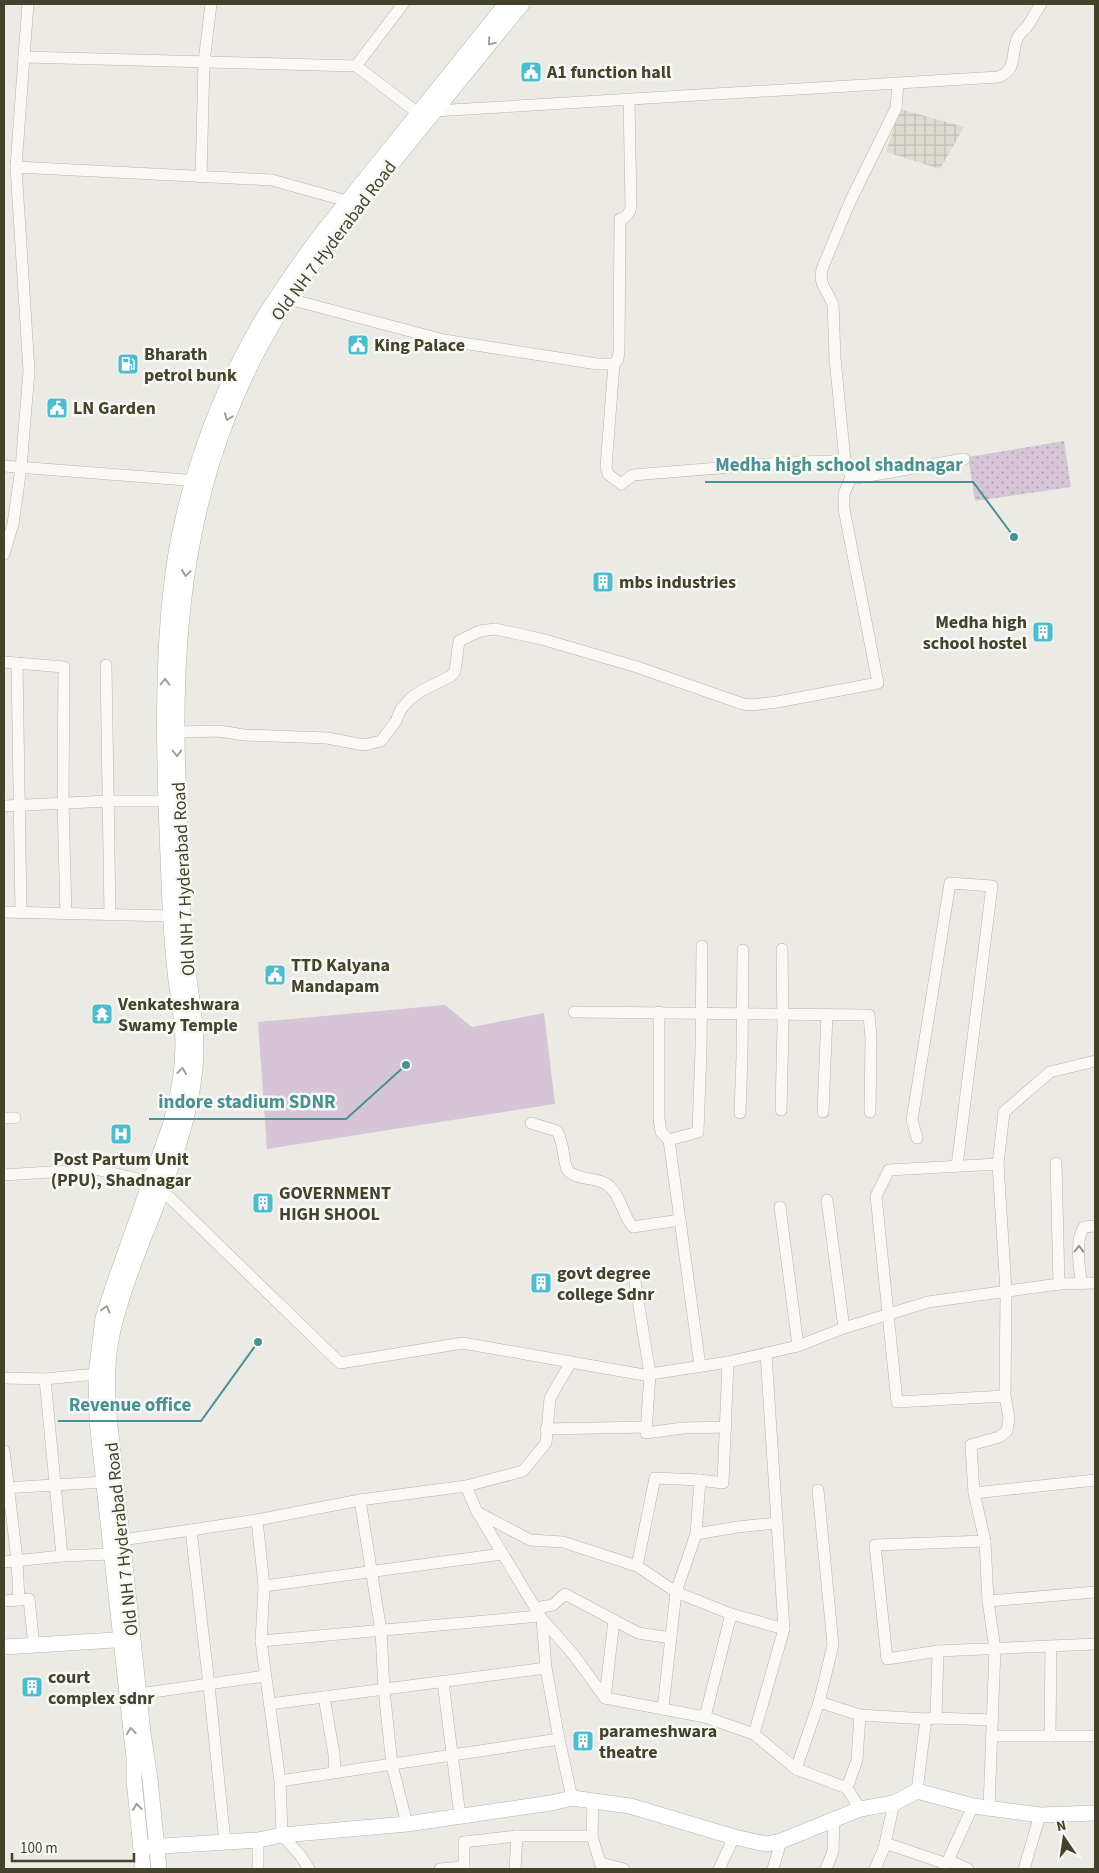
<svg xmlns="http://www.w3.org/2000/svg" width="1099" height="1873" font-family="'Source Sans 3',sans-serif">
  <style>
    .industrial { fill: url(#industrial-grid) }
    .grass { fill: url(#grass-dots) }
    .garden { fill: #d5c5d5 }
    .lines { fill: none; stroke-linecap: round; stroke-linejoin: round }
    .minor-casing { stroke: #b6b4a9; stroke-width: 12 }
    .major-casing { stroke: #b7b5a3; stroke-width: 16 }
    .minor { stroke: #faf9f6; stroke-width: 11 }
    .major { stroke: #fff; stroke-width: 15 }
    .oneway { stroke: #a2a095 }
    .oneway2 { stroke: #969486 }
    .labels { text-anchor: middle; dominant-baseline: central; stroke-width: 5; stroke-linejoin: round; paint-order: stroke }
    .poi-label { font-size: 18px; font-weight: bold; fill: #44422b; stroke: #f8f8f4; text-anchor: start }
    .street-label { font-size: 18px; fill: #44422b; stroke: #f8f8f4 }
    .leader { fill: none; stroke: #4a9194; stroke-width: 2 }
    .callout-dot { fill: #4a9194; stroke: #f8f8f4; stroke-width: 2 }
    .callout-label { font-size: 19px; text-anchor: middle; font-weight: bold; fill: #4a9194; stroke: #f8f8f4; stroke-width: 5; stroke-linejoin: round; paint-order: stroke }
  </style>
  <defs>
    <pattern id="industrial-grid" width="8" height="8" patternUnits="userSpaceOnUse" patternTransform="scale(1.25)"><rect width="8" height="8" fill="#dddcd2"/><path d="M0 4h8M4 0v8" fill="none" stroke="#bfbeb4"/></pattern>
    <pattern id="grass-dots" width="8" height="8" patternUnits="userSpaceOnUse" patternTransform="scale(1.25)"><rect width="8" height="8" fill="#d5c5d5"/><path d="M2 2h.1M6 6h.1" fill="none" stroke="#aea2ad" stroke-width="1.8" stroke-linecap="round"/></pattern>
  </defs>
  <rect width="100%" height="100%" fill="#ebeae4"/>
  <!-- industrial -->
  <path class="industrial" d="M 900,109 L 964,127 L 940,169 L 886,152 Z"/>
  <!-- grass -->
  <path class="grass" d="M 1064,441 L 1071,487 L 975,501 L 968,457 Z"/>
  <!-- garden -->
  <path class="garden" d="M 445,1005 L 472,1027 L 544,1013 L 555,1104 L 267,1149 L 258,1022 Z"/>
  <g class="lines">
    <!-- minor casing -->
    <g class="minor-casing">
      <g id="minor">
        <path d="M 24,57 L 28,4"/>
        <path d="M 356,66 L 403,4"/>
        <path d="M 898,84 L 896,108 L 849,204 L 822,269 L 821,278 L 823,285 L 833,304 L 835,358 L 845,461 L 851,477 L 857,478 L 964,459"/>
        <path d="M 434,111 L 998,77 C 1019,70 1010,51 1018,37 C 1020,33 1023,31 1026,28 C 1032,20 1036,11 1041,4"/>
        <path d="M 16,167 L 24,57 L 356,66 L 418,113"/>
        <path d="M 201,177 L 204,62 L 211,4"/>
        <path d="M 289,299 L 444,340 L 597,364 L 614,364 L 618,359 L 619,351 L 620,219 C 627,217 629,214 631,207 L 629,100"/>
        <path d="M 614,364 L 606,467 L 608,474 L 621,484 L 633,475 L 793,462 L 845,461"/>
        <path d="M 4,466 L 199,481"/>
        <path d="M 4,554 L 13,524 L 21,468 L 29,371 L 16,167 L 272,180 L 347,201"/>
        <path d="M 4,662 L 64,667 L 63,803 L 66,914"/>
        <path d="M 17,663 L 21,912"/>
        <path d="M 106,665 L 110,915"/>
        <path d="M 177,732 L 219,731 L 244,735 L 327,738 L 364,745 L 381,741 L 396,721 L 401,709 L 410,699 L 421,691 L 451,676 L 455,671 L 459,641 L 480,631 L 495,629 L 514,633 L 545,640 L 637,667 L 743,704 L 752,705 L 777,702 L 878,683 L 844,509 L 844,494 L 851,477"/>
        <path d="M 4,806 L 109,801 L 167,801"/>
        <path d="M 4,912 L 171,916"/>
        <path d="M 574,1012 L 869,1015 L 871,1038 L 870,1112"/>
        <path d="M 659,1012 L 659,1118 L 661,1132 L 669,1140 L 700,1366"/>
        <path d="M 781,1110 L 783,1027 L 782,949"/>
        <path d="M 823,1112 L 827,1014"/>
        <path d="M 740,1113 L 742,1057 L 743,950"/>
        <path d="M 4,1118 L 15,1118"/>
        <path d="M 531,1123 L 557,1131 C 559,1135 561,1140 562,1145 C 564,1153 564,1162 567,1169 C 574,1182 602,1175 612,1189 C 622,1200 623,1216 633,1227 L 680,1220"/>
        <path d="M 917,1138 L 912,1120 L 950,883 L 992,886 L 957,1166"/>
        <path d="M 669,1140 L 698,1132 L 701,1050 L 702,946"/>
        <path d="M 1056,1163 L 1059,1284"/>
        <path d="M 4,1175 L 95,1169 L 151,1182 L 162,1190 L 340,1363 L 463,1343 L 644,1375 L 728,1362 L 798,1346 L 844,1328 L 928,1302 L 1059,1284 L 1095,1283"/>
        <path d="M 827,1200 L 844,1328"/>
        <path d="M 780,1207 L 798,1346"/>
        <path d="M 635,1282 L 650,1374 L 646,1433 L 683,1428 L 726,1427"/>
        <path d="M 1082,1283 C 1079,1270 1075,1238 1084,1227 L 1095,1226"/>
        <path d="M 766,1354 L 784,1629 L 754,1734 L 796,1769"/>
        <path d="M 571,1362 L 550,1398 L 546,1443 L 523,1471 L 466,1486 L 477,1512 L 530,1540 L 563,1542 L 637,1566 L 676,1592 L 731,1614 L 784,1629"/>
        <path d="M 4,1378 L 45,1379 L 96,1374"/>
        <path d="M 45,1379 L 62,1556"/>
        <path d="M 1005,1396 L 897,1402 L 876,1196 L 889,1170 L 998,1164 L 1004,1112 L 1050,1072 L 1095,1061"/>
        <path d="M 546,1429 L 646,1427"/>
        <path d="M 4,1451 L 17,1560 L 19,1600 L 29,1599 L 34,1646"/>
        <path d="M 4,1488 L 104,1482"/>
        <path d="M 818,1490 L 833,1645 L 819,1702"/>
        <path d="M 974,1493 L 971,1445 L 999,1437 L 1007,1431 L 1009,1418 L 1005,1396 L 1006,1291 L 998,1164"/>
        <path d="M 360,1500 L 381,1631 L 384,1690 L 392,1765 L 407,1824"/>
        <path d="M 478,1513 L 542,1619 L 546,1668 L 559,1739 L 572,1798"/>
        <path d="M 257,1520 L 264,1586 L 261,1641 L 280,1781 L 282,1835 L 300,1855 L 309,1869"/>
        <path d="M 191,1530 L 257,1520 L 360,1500 L 466,1486"/>
        <path d="M 696,1534 L 737,1527 L 777,1523"/>
        <path d="M 122,1540 L 191,1530 L 209,1685 L 225,1842"/>
        <path d="M 985,1541 L 974,1493 L 1095,1480"/>
        <path d="M 4,1562 L 62,1556 L 111,1554"/>
        <path d="M 637,1566 L 655,1478 L 700,1480"/>
        <path d="M 264,1586 L 502,1554"/>
        <path d="M 4,1601 L 19,1600"/>
        <path d="M 988,1601 L 1095,1592"/>
        <path d="M 535,1608 L 553,1605 L 565,1594 L 638,1633 L 671,1638"/>
        <path d="M 731,1614 L 705,1717 L 754,1734"/>
        <path d="M 542,1619 L 573,1654 L 605,1698 L 705,1717"/>
        <path d="M 261,1641 L 540,1616"/>
        <path d="M 443,1682 L 460,1816"/>
        <path d="M 139,1694 L 265,1676"/>
        <path d="M 324,1697 L 334,1754 L 335,1772"/>
        <path d="M 605,1698 L 614,1620"/>
        <path d="M 270,1704 L 546,1668"/>
        <path d="M 663,1708 L 676,1592 L 696,1534 L 700,1480 L 723,1483 L 728,1362"/>
        <path d="M 936,1718 L 992,1720"/>
        <path d="M 992,1736 L 1095,1736"/>
        <path d="M 1050,1736 L 1051,1646"/>
        <path d="M 280,1781 L 559,1739"/>
        <path d="M 847,1788 L 857,1760 L 860,1715"/>
        <path d="M 917,1791 L 926,1719 L 936,1718 L 938,1651"/>
        <path d="M 593,1801 L 592,1836 L 602,1869"/>
        <path d="M 989,1807 L 995,1649 L 988,1601 L 985,1541 L 875,1545 L 887,1659 L 938,1651 L 1095,1644"/>
        <path d="M 860,1809 L 847,1788 L 796,1769 L 819,1702 L 860,1715 L 926,1719"/>
        <path d="M 885,1843 L 947,1864"/>
        <path d="M 948,1860 L 968,1869"/>
        <path d="M 601,1863 L 624,1869"/>
        <path d="M 258,1869 L 258,1840"/>
        <path d="M 440,1869 L 464,1867"/>
        <path d="M 464,1869 L 464,1842 L 517,1836"/>
        <path d="M 515,1869 L 517,1836 L 592,1836"/>
        <path d="M 719,1869 L 734,1837"/>
        <path d="M 773,1869 L 781,1841"/>
        <path d="M 826,1869 L 833,1851 L 834,1821"/>
        <path d="M 875,1869 L 884,1848 L 894,1803"/>
        <path d="M 944,1869 L 973,1806"/>
        <path d="M 1024,1869 L 1040,1815"/>
      </g>
    </g>
    <!-- major casing -->
    <g class="major-casing">
      <g id="major">
        <path d="M 4,1647 L 131,1639"/>
        <path d="M 147,1847 L 258,1840 L 282,1835 L 407,1824 L 551,1803 L 572,1798 L 630,1806 L 734,1837 L 766,1844 L 781,1841 L 860,1809 L 894,1803 L 917,1791 L 973,1806 L 1040,1815 L 1095,1813"/>
        <path d="M 143,1869 L 134,1780 L 134,1758 L 97,1421 L 96,1374 L 103,1318 L 113,1287 L 170,1126 C 178,1099 183,1072 183,1044 C 183,1023 179,1001 176,980 C 173,955 171,930 170,905 C 166,804 160,701 170,599 C 179,504 211,409 258,327 C 276,296 297,267 318,238 L 506,4"/>
        <path d="M 159,1869 L 150,1779 L 143,1733 L 109,1416 C 107,1391 106,1365 111,1340 C 115,1317 123,1295 130,1274 C 154,1207 188,1140 195,1069 C 199,1028 189,987 185,947 C 182,908 181,870 180,831 C 179,798 177,765 177,732 C 176,596 196,466 261,345 C 293,285 338,230 381,177 C 428,119 475,61 522,4"/>
      </g>
    </g>
    <!-- minor -->
    <use href="#minor" class="minor"/>
    <!-- major -->
    <use href="#major" class="major"/>
  </g>
  <!-- one-way arrows -->
  <defs><path id="oneway-chevron" d="M-2-3.5L2.5 0L-2 3.5" fill="none" stroke-width="1.6" stroke-linecap="round" stroke-linejoin="round" transform="scale(1.25)"/></defs>
  <g class="oneway">
    <use href="#oneway-chevron" transform="translate(491 42) rotate(129)"/>
    <use href="#oneway-chevron" transform="translate(228 417) rotate(111)"/>
    <use href="#oneway-chevron" transform="translate(186 573) rotate(98)"/>
    <use href="#oneway-chevron" transform="translate(165 682) rotate(-89)"/>
    <use href="#oneway-chevron" transform="translate(177 753) rotate(88)"/>
    <use href="#oneway-chevron" transform="translate(182 1071) rotate(-84)"/>
    <use href="#oneway-chevron" transform="translate(106 1309) rotate(-73)"/>
    <use href="#oneway-chevron" transform="translate(131 1731) rotate(-96)"/>
    <use href="#oneway-chevron" transform="translate(137 1807) rotate(-96)"/>
  </g>
  <use class="oneway2" href="#oneway-chevron" transform="translate(1079 1249) rotate(-89)"/>
  <!-- icons -->
  <defs>
    <g id="civic-square" transform="scale(1.125)"><rect x="-9" y="-9" width="18" height="18" rx="4" fill="#4dbccc" stroke="#f8f8f4"/><path d="M-.6-6.5H3V-4.5H.6V-3L4-1V1h2V6H-6V1h2V-1L-.6-3ZM-1.2 2.5V6h2.4V2.5Z" fill="#fff"/></g>
    <g id="fuel-square" transform="scale(1.125)"><rect x="-9" y="-9" width="18" height="18" rx="4" fill="#4dbccc" stroke="#f8f8f4"/><path d="M-5.5-6h7V0h2V4h1.3V-2.5L3-4.5l.8-.8L6-3V5H2.5V1h-1V6h-7ZM-4.2-4.7v3.2H.2V-4.7Z" fill="#fff"/></g>
    <g id="building-square" transform="scale(1.125)"><rect x="-9" y="-9" width="18" height="18" rx="4" fill="#4dbccc" stroke="#f8f8f4"/><path d="M-4-6H4V6H1V3H-1V6H-4ZM-2.5-4.3h1.7v1.8h-1.7ZM.8-4.3h1.7v1.8H.8ZM-2.5-1h1.7V.8h-1.7ZM.8-1h1.7V.8H.8Z" fill="#fff"/></g>
    <g id="temple-square" transform="scale(1.125)"><rect x="-9" y="-9" width="18" height="18" rx="4" fill="#4dbccc" stroke="#f8f8f4"/><path d="M0-6L5-2H3V0L6.5 2.5H4V6H1.5V3h-3V6H-4V2.5H-6.5L-3 0V-2H-5Z" fill="#fff"/></g>
    <g id="hospital-square" transform="scale(1.125)"><rect x="-9" y="-9" width="18" height="18" rx="4" fill="#4dbccc" stroke="#f8f8f4"/><path d="M-5-5h3v3.5h4V-5h3V5h-3V1.5h-4V5h-3Z" fill="#fff"/></g>
  </defs>
  <g fill-rule="evenodd">
    <use href="#civic-square" x="531" y="72"/>
    <use href="#civic-square" x="358" y="345"/>
    <use href="#fuel-square" x="128" y="364"/>
    <use href="#civic-square" x="57" y="408"/>
    <use href="#building-square" x="603" y="582"/>
    <use href="#building-square" x="1043" y="632"/>
    <use href="#civic-square" x="275" y="975"/>
    <use href="#temple-square" x="102" y="1014"/>
    <use href="#hospital-square" x="121" y="1134"/>
    <use href="#building-square" x="263" y="1203"/>
    <use href="#building-square" x="541" y="1283"/>
    <use href="#building-square" x="32" y="1687"/>
    <use href="#building-square" x="583" y="1741"/>
  </g>
  <g class="labels">
    <!-- poi labels -->
    <g class="poi-label">
      <text x="547" y="72">A1 function hall</text>
      <text x="374" y="345">King Palace</text>
      <text x="144" y="354">Bharath<tspan x="144" dy="21">petrol bunk</tspan></text>
      <text x="73" y="408">LN Garden</text>
      <text x="619" y="582">mbs industries</text>
      <text x="1027" y="622" text-anchor="end">Medha high<tspan x="1027" dy="21">school hostel</tspan></text>
      <text x="291" y="965">TTD Kalyana<tspan x="291" dy="21">Mandapam</tspan></text>
      <text x="118" y="1004">Venkateshwara<tspan x="118" dy="21">Swamy Temple</tspan></text>
      <text x="121" y="1159" text-anchor="middle">Post Partum Unit<tspan x="121" dy="21">(PPU), Shadnagar</tspan></text>
      <text x="279" y="1193">GOVERNMENT<tspan x="279" dy="21">HIGH SHOOL</tspan></text>
      <text x="557" y="1273">govt degree<tspan x="557" dy="21">college Sdnr</tspan></text>
      <text x="48" y="1677">court<tspan x="48" dy="21">complex sdnr</tspan></text>
      <text x="599" y="1731">parameshwara<tspan x="599" dy="21">theatre</tspan></text>
    </g>
    <!-- street labels -->
    <g class="street-label">
      <text transform="translate(334 241) rotate(-53)">Old NH 7 Hyderabad Road</text>
      <text transform="translate(184 879) rotate(-93)">Old NH 7 Hyderabad Road</text>
      <text transform="translate(122 1539) rotate(-96)">Old NH 7 Hyderabad Road</text>
    </g>
  </g>
  <!-- callouts -->
  <path class="leader" d="M1014 537L973 482H705M406 1065L346 1119H149M258 1342L201 1421H58"/>
  <g class="callout-dot">
    <circle cx="1014" cy="537" r="5"/>
    <circle cx="406" cy="1065" r="5"/>
    <circle cx="258" cy="1342" r="5"/>
  </g>
  <g class="callout-label">
    <text x="839" y="471">Medha high school shadnagar</text>
    <text x="247" y="1108">indore stadium SDNR</text>
    <text x="130" y="1411">Revenue office</text>
  </g>
  <!-- border -->
  <rect width="1099" height="1873" fill="none" stroke="#44422b" stroke-width="10"/>
  <!-- north arrow -->
  <g transform="translate(1064 1838) rotate(347)" stroke="#f8f8f4" stroke-width="4" paint-order="stroke">
  <path d="M0-4L9 19L0 12L-9 19Z" fill="#44422b"/>
  <text y="-8" font-size="14" font-weight="bold" text-anchor="middle" fill="#44422b">N</text>
  </g>
  <!-- scale -->
  <path d="M12 1853v8h122v-8" fill="none" stroke="#44422b" stroke-width="2.5"/>
  <text x="20" y="1853" font-size="15" fill="#44422b" stroke="#f8f8f4" stroke-width="4" paint-order="stroke">100 m</text>
</svg>
